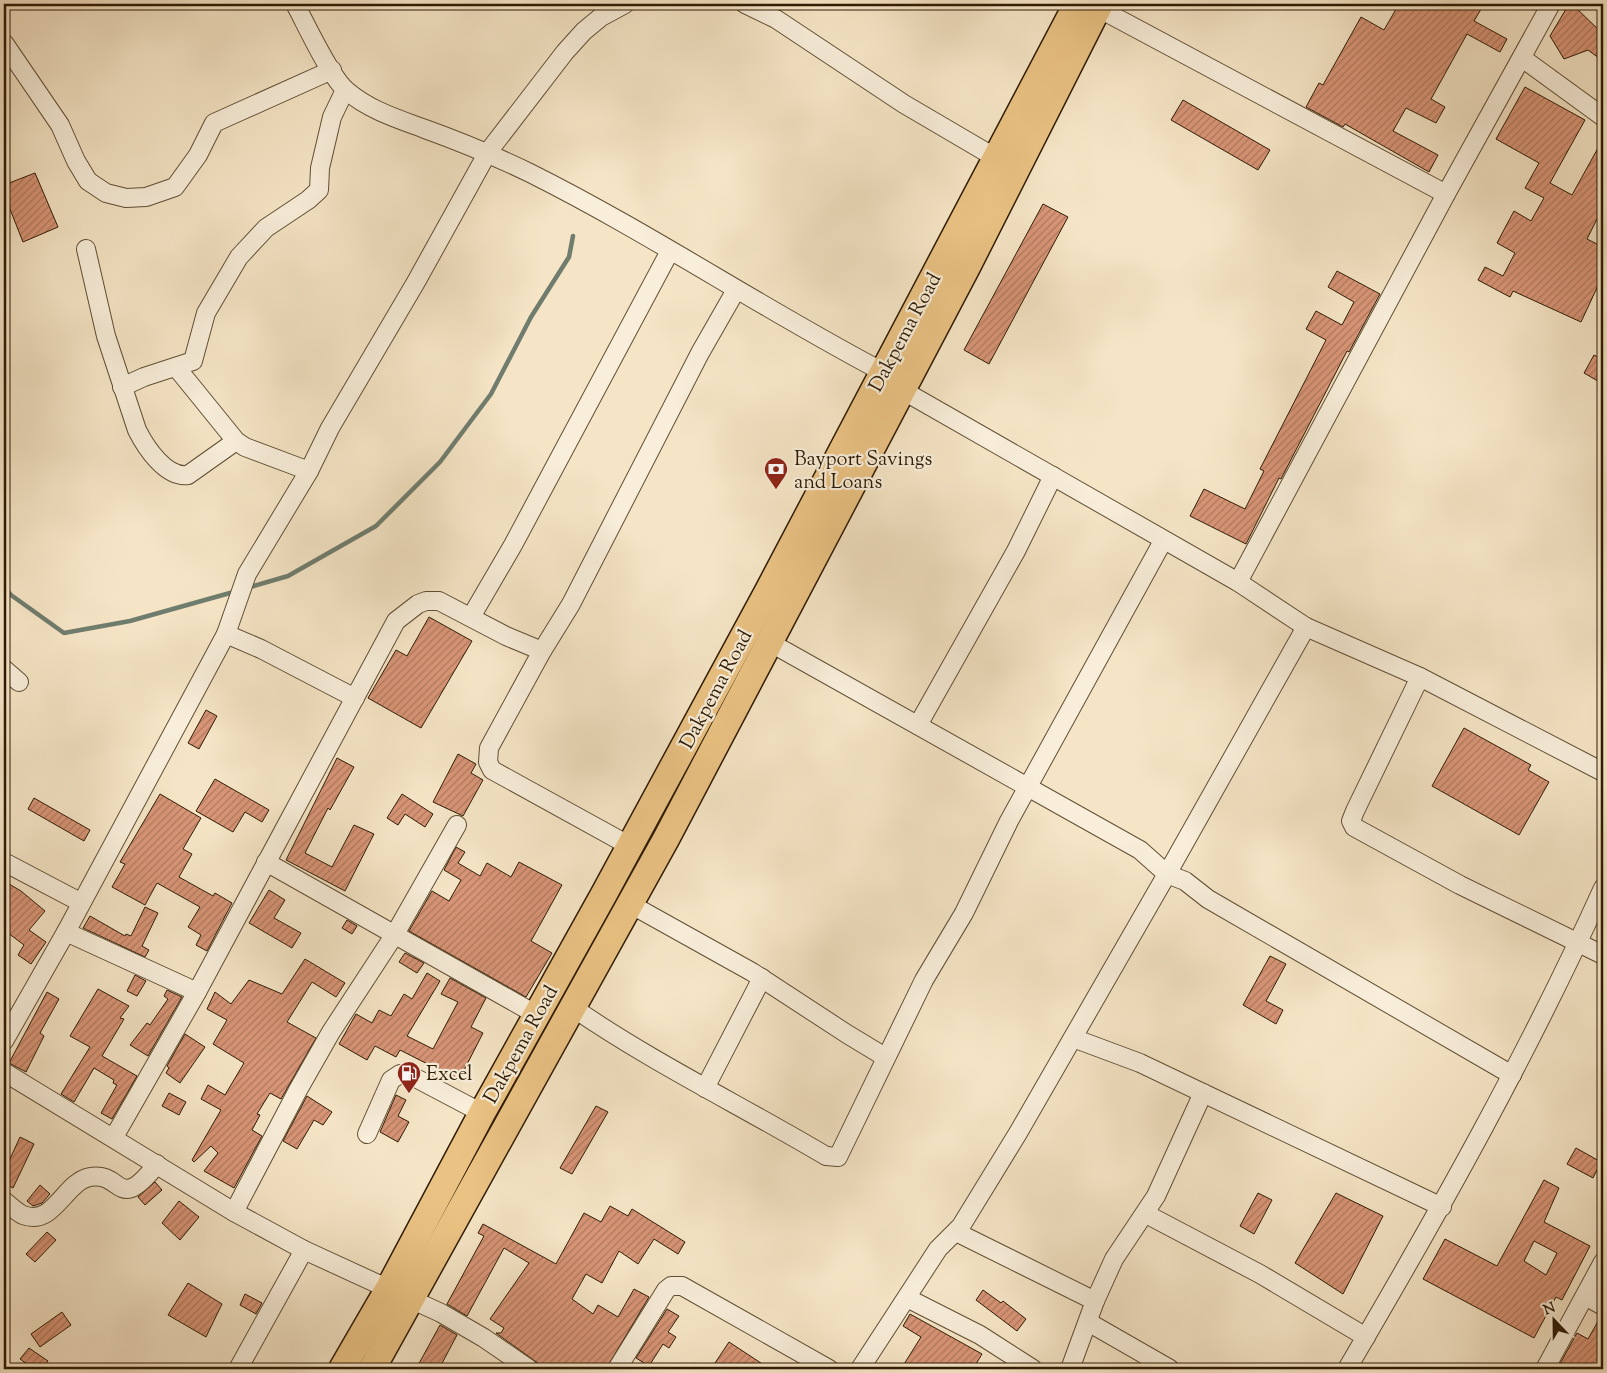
<svg xmlns="http://www.w3.org/2000/svg" width="1607" height="1373" font-family="'Sorts Mill Goudy',serif">
	<style>
		.lines { fill: none; stroke-linecap: round; stroke-linejoin: round }
		.stream { stroke: #707d6e; stroke-width: 4.5 }
		.building { fill: url(#building-hatch); stroke: #2e1b04; fill-rule: evenodd }
		.minor-casing { stroke: #604e34; stroke-width: 20 }
		.highway-casing { stroke: #2e1b04; stroke-width: 29 }
		.minor { stroke: #f8eeda; stroke-width: 18 }
		.highway { stroke: #eac283; stroke-width: 26 }
		.labels { text-anchor: middle; stroke-width: 4.5; stroke-linejoin: round; paint-order: stroke }
		.street-label { font-size: 20px; fill: #2e1b04; stroke: #f8eeda }
		.poi-label { font-size: 20px; fill: #2e1b04; stroke: #f8eeda; text-anchor: start }
	</style>
	<defs>
		<pattern id="building-hatch" width="6" height="6" patternUnits="userSpaceOnUse" patternTransform="scale(1.25)"><rect width="6" height="6" fill="#d89577"/><path d="M-1 1l2-2M0 6l6-6M5 7l2-2" fill="none" stroke="#b0795f"/></pattern>
	</defs>
	<rect width="100%" height="100%" fill="#f5e5c6"/>
	<filter id="stains"><feTurbulence type="fractalNoise" baseFrequency=".004" numOctaves="4"/><feColorMatrix values="0 0 0 0 .2 0 0 0 0 .09 0 0 0 0 .02 0 0 0 .5 -.17"/></filter>
	<radialGradient id="worn" r=".72"><stop offset=".6" stop-color="#630" stop-opacity="0"/><stop offset="1" stop-color="#630" stop-opacity=".3"/></radialGradient>
	<g class="lines">
		<g class="stream">
			<path d="M4,587L11,595L64,633L130,621L237,591"/>
			<path d="M247,588L288,576L376,526L440,462L491,394L531,317L569,257L573,236"/>
		</g>
	</g>
	<g class="building">
		<path d="M1399,4H1484L1474,21L1507,39L1500,52L1467,34L1431,99L1445,107L1436,123L1406,108L1393,131L1438,155L1429,172L1345,124L1343,127L1306,107L1319,83L1323,85L1361,17L1384,30Z"/>
		<path d="M1569,4H1572L1603,34V61L1588,50L1564,59L1550,36Z"/>
		<path d="M1525,87L1585,120L1550,183L1572,195L1603,139V207L1587,239L1603,247V275L1581,322L1513,291L1510,297L1478,280L1485,267L1503,276L1515,253L1497,243L1507,224L1514,211L1531,221L1544,198L1525,188L1539,163L1496,139Z"/>
		<path d="M1183,100L1270,150L1258,170L1171,120Z"/>
		<path d="M35,173L58,227L23,242L4,194V185Z"/>
		<path d="M1043,204L1068,217L989,364L964,350Z"/>
		<path d="M1337,271L1380,294L1349,352L1347,351L1281,479L1279,478L1246,544L1190,516L1204,489L1245,509L1264,471L1260,469L1326,340L1306,329L1316,311L1342,325L1354,302L1328,287Z"/>
		<path d="M1594,355L1603,360V384L1584,373Z"/>
		<path d="M429,617L472,641L421,728L368,698L396,650L407,656Z"/>
		<path d="M206,710L217,716L199,749L188,743Z"/>
		<path d="M1464,728L1531,765L1528,770L1549,782L1519,835L1432,786Z"/>
		<path d="M458,754L476,764L471,773L483,780L463,816L433,802Z"/>
		<path d="M337,758L354,767L330,810L328,808L305,853L332,867L354,825L374,834L345,891L286,860Z"/>
		<path d="M215,779L269,810L262,822L245,812L233,832L196,811Z"/>
		<path d="M160,794L201,818L183,849L192,854L179,877L213,896L215,893L232,903L207,951L196,945L201,935L188,927L200,907L157,883L145,905L112,887L125,864L120,862Z"/>
		<path d="M402,794L433,814L425,827L405,814L398,825L387,818Z"/>
		<path d="M34,798L90,830L84,841L28,809Z"/>
		<path d="M456,847L465,852L458,863L480,876L487,863L511,877L519,862L562,885L531,941L552,953L526,997L409,931L432,891L449,901L461,880L444,870Z"/>
		<path d="M4,881L21,891L45,911L29,930L46,942L31,964L18,955L24,945L4,930Z"/>
		<path d="M269,890L285,900L274,918L301,933L292,948L249,923Z"/>
		<path d="M145,907L158,913L142,946L149,950L145,957L83,928L90,916L125,936L126,934L131,936Z"/>
		<path d="M347,920L357,926L352,934L342,928Z"/>
		<path d="M405,953L424,963L417,973L399,962Z"/>
		<path d="M1270,956L1286,964L1266,1001L1283,1010L1276,1024L1243,1005Z"/>
		<path d="M305,959L345,983L336,997L312,982L287,1022L316,1038L281,1099L270,1093L257,1114L260,1115L252,1130L262,1136L234,1188L204,1171L218,1153L211,1146L194,1162L192,1160L221,1110L201,1099L208,1085L225,1095L244,1063L213,1044L227,1020L207,1009L215,992L231,1004L249,980L282,994Z"/>
		<path d="M427,973L440,981L407,1036L433,1049L458,1002L441,994L450,978L486,998L471,1027L483,1033L459,1080L400,1050L396,1057L375,1046L367,1060L339,1044L356,1014L372,1023L379,1010L391,1016L404,994L412,999Z"/>
		<path d="M135,975L146,981L137,996L127,991Z"/>
		<path d="M98,989L129,1006L120,1018L124,1019L102,1056L137,1076L112,1119L101,1113L117,1085L113,1083L114,1080L94,1068L74,1102L61,1094L90,1047L70,1036Z"/>
		<path d="M167,990L182,997L148,1056L130,1045L147,1023L150,1025L168,999L164,996Z"/>
		<path d="M47,992L59,999L40,1033L44,1036L26,1072L9,1063Z"/>
		<path d="M185,1034L205,1047L180,1083L166,1073L169,1068L167,1066Z"/>
		<path d="M169,1093L186,1102L179,1115L162,1106Z"/>
		<path d="M396,1095L406,1100L398,1116L409,1122L398,1142L380,1132Z"/>
		<path d="M307,1096L332,1112L323,1125L314,1120L297,1149L283,1141Z"/>
		<path d="M596,1106L608,1112L572,1174L560,1168Z"/>
		<path d="M20,1137L34,1144L13,1188L4,1183V1172Z"/>
		<path d="M1576,1148L1601,1162L1593,1178L1567,1164Z"/>
		<path d="M1544,1180L1559,1188L1544,1222L1590,1246L1562,1300L1556,1297L1534,1338L1423,1279L1445,1239L1497,1266ZM1534,1241L1557,1253L1546,1275L1524,1261Z"/>
		<path d="M155,1182L162,1190L145,1205L138,1197Z"/>
		<path d="M40,1185L50,1194L42,1203L33,1206L27,1201Z"/>
		<path d="M1258,1193L1272,1200L1254,1234L1240,1226Z"/>
		<path d="M1336,1193L1383,1216L1343,1294L1295,1263Z"/>
		<path d="M179,1201L199,1217L180,1240L162,1223Z"/>
		<path d="M610,1206L628,1216L632,1209L685,1242L678,1254L654,1239L638,1264L619,1251L602,1283L586,1274L572,1299L593,1314L598,1305L618,1317L634,1289L649,1297L606,1369H546L496,1333H501L504,1328L490,1319L529,1263L504,1248L467,1316L447,1304L484,1236L478,1233L483,1224L556,1264L584,1213L601,1222Z"/>
		<path d="M47,1232L56,1240L35,1262L26,1254Z"/>
		<path d="M188,1283L222,1304L206,1337L168,1315Z"/>
		<path d="M983,1290L1001,1303L1003,1301L1026,1319L1017,1331L976,1300Z"/>
		<path d="M245,1294L262,1303L256,1314L240,1305Z"/>
		<path d="M667,1309L679,1316L668,1332L676,1337L669,1348L663,1344L649,1366L636,1358Z"/>
		<path d="M62,1312L71,1325L40,1347L31,1334Z"/>
		<path d="M910,1314L982,1354L973,1369H901L921,1337L903,1326Z"/>
		<path d="M1601,1316L1603,1317V1369H1557L1577,1333L1588,1339Z"/>
		<path d="M440,1325L457,1335L439,1369H416Z"/>
		<path d="M729,1342L770,1369H711Z"/>
		<path d="M29,1348L48,1361L42,1369H34L20,1359Z"/>
	</g>
	<g class="lines">
		<g class="minor-casing">
			<g id="minor">
				<path d="M295,4C306,24 331,79 347,91C369,110 398,119 425,129C461,142 495,156 530,173C650,233 763,309 883,372"/>
				<path d="M745,4L776,19L904,104L996,158"/>
				<path d="M1098,8L1446,194"/>
				<path d="M4,43L60,125L76,161L88,181L106,193L126,198L146,197L175,187L198,155L214,123L332,70"/>
				<path d="M1522,58L1603,117"/>
				<path d="M86,249L106,336L137,430C146,448 166,478 188,475L236,441"/>
				<path d="M176,367L236,441L245,447L309,471"/>
				<path d="M122,387L144,377L193,361L206,313L239,257L266,228L308,200L319,190L320,168L332,117L345,90"/>
				<path d="M902,390L1238,582L1306,627L1420,677L1603,772"/>
				<path d="M1238,582L1446,194L1551,4"/>
				<path d="M471,617L513,545L670,251"/>
				<path d="M226,634L247,574L309,471L330,428L416,282L488,152L565,52L584,31L601,17L625,4"/>
				<path d="M769,642L1140,850L1167,874L1185,881L1208,899L1512,1075"/>
				<path d="M4,669L19,682"/>
				<path d="M1420,677L1355,811L1351,821L1354,827L1460,885L1603,955"/>
				<path d="M918,725L1016,551L1053,476"/>
				<path d="M630,846L492,770L488,762L489,748L542,651L571,604L700,353L736,290"/>
				<path d="M4,862L80,902"/>
				<path d="M266,862L537,1015"/>
				<path d="M630,904L752,972L847,1034L885,1057"/>
				<path d="M66,932L197,992"/>
				<path d="M572,1007C653,1063 742,1106 826,1156L838,1157L924,980L964,913L1009,821L1163,541"/>
				<path d="M1073,1038L1140,1063L1442,1207"/>
				<path d="M4,1041L66,932L226,634L261,649L355,698"/>
				<path d="M4,1072L234,1212L304,1250L441,1313L484,1338L529,1369"/>
				<path d="M705,1088L762,978"/>
				<path d="M367,1134L391,1080L400,1074L410,1075L482,1113"/>
				<path d="M114,1137L197,992L396,621L418,604L426,601H439L506,636L542,651"/>
				<path d="M4,1201C10,1205 16,1212 23,1215C54,1227 64,1182 90,1177C123,1171 117,1215 157,1164"/>
				<path d="M234,1212L298,1090L331,1032L395,934L457,825"/>
				<path d="M1146,1214L1260,1274L1366,1337"/>
				<path d="M956,1232L1095,1301"/>
				<path d="M1585,1296L1603,1306"/>
				<path d="M907,1298L980,1335L1033,1369"/>
				<path d="M1088,1322L1170,1369"/>
				<path d="M238,1369L304,1250"/>
				<path d="M617,1369L666,1290L671,1286H682L829,1369"/>
				<path d="M860,1369L938,1249L961,1226L1018,1133L1167,874L1306,627"/>
				<path d="M1070,1369L1095,1301L1114,1259L1156,1196L1203,1093"/>
				<path d="M1347,1369C1439,1212 1528,1054 1603,888"/>
				<path d="M1545,1369L1603,1262"/>
			</g>
		</g>
		<g class="highway-casing">
			<g id="highway">
				<path d="M342,1369L389,1288L482,1113L604,894L767,593L1077,4"/>
				<path d="M372,1369L666,839L967,267L1100,4"/>
			</g>
		</g>
		<use href="#minor" class="minor"/>
		<use href="#highway" class="highway"/>
	</g>
	<defs>
		<g id="bank-pin" transform="scale(1.25)"><path d="M0 17L-7.5 6A9.5 9.5 0 1 1 7.5 6Z" fill="#8f2418" stroke="#f8eeda"/><path d="M-6-4H6V4H-6ZM0-2.3a2.3 2.3 0 1 0 0 4.6a2.3 2.3 0 1 0 0-4.6Z" fill="#fff"/></g>
		<g id="fuel-pin" transform="scale(1.25)"><path d="M0 17L-7.5 6A9.5 9.5 0 1 1 7.5 6Z" fill="#8f2418" stroke="#f8eeda"/><path d="M-5.5-6h7V0h2V4h1.3V-2.5L3-4.5l.8-.8L6-3V5H2.5V1h-1V6h-7ZM-4.2-4.7v3.2H.2V-4.7Z" fill="#fff"/></g>
	</defs>
	<g fill-rule="evenodd">
		<use href="#bank-pin" x="776" y="469"/>
		<use href="#fuel-pin" x="409" y="1073"/>
	</g>
	<g class="labels">
		<g class="street-label">
			<text transform="translate(904 332) rotate(-62)" y="7">Dakpema Road</text>
			<text transform="translate(715 689) rotate(-62)" y="7">Dakpema Road</text>
			<text transform="translate(520 1044) rotate(-61)" y="7">Dakpema Road</text>
		</g>
		<g class="poi-label">
			<text x="794" y="465">Bayport Savings<tspan x="794" dy="23">and Loans</tspan></text>
			<text x="426" y="1080">Excel</text>
		</g>
	</g>
	<rect width="1607" height="1373" fill="none" stroke="#f5e5c6" stroke-width="20"/>
	<rect x="5" y="5" width="1597" height="1363" fill="none" stroke="#2e1b04" stroke-width="2.5"/>
	<rect x="10" y="10" width="1587" height="1353" fill="none" stroke="#2e1b04"/>
	<g transform="translate(1554 1320) rotate(338)" stroke="#f8eeda" stroke-width="4" paint-order="stroke">
	<path d="M0-4L9 19L0 12L-9 19Z" fill="#2e1b04"/>
	<text y="-8" font-size="14" font-weight="bold" text-anchor="middle" fill="#2e1b04">N</text>
	</g>
	<rect width="100%" height="100%" filter="url(#stains)"/>
	<rect width="100%" height="100%" fill="url(#worn)"/>
</svg>
